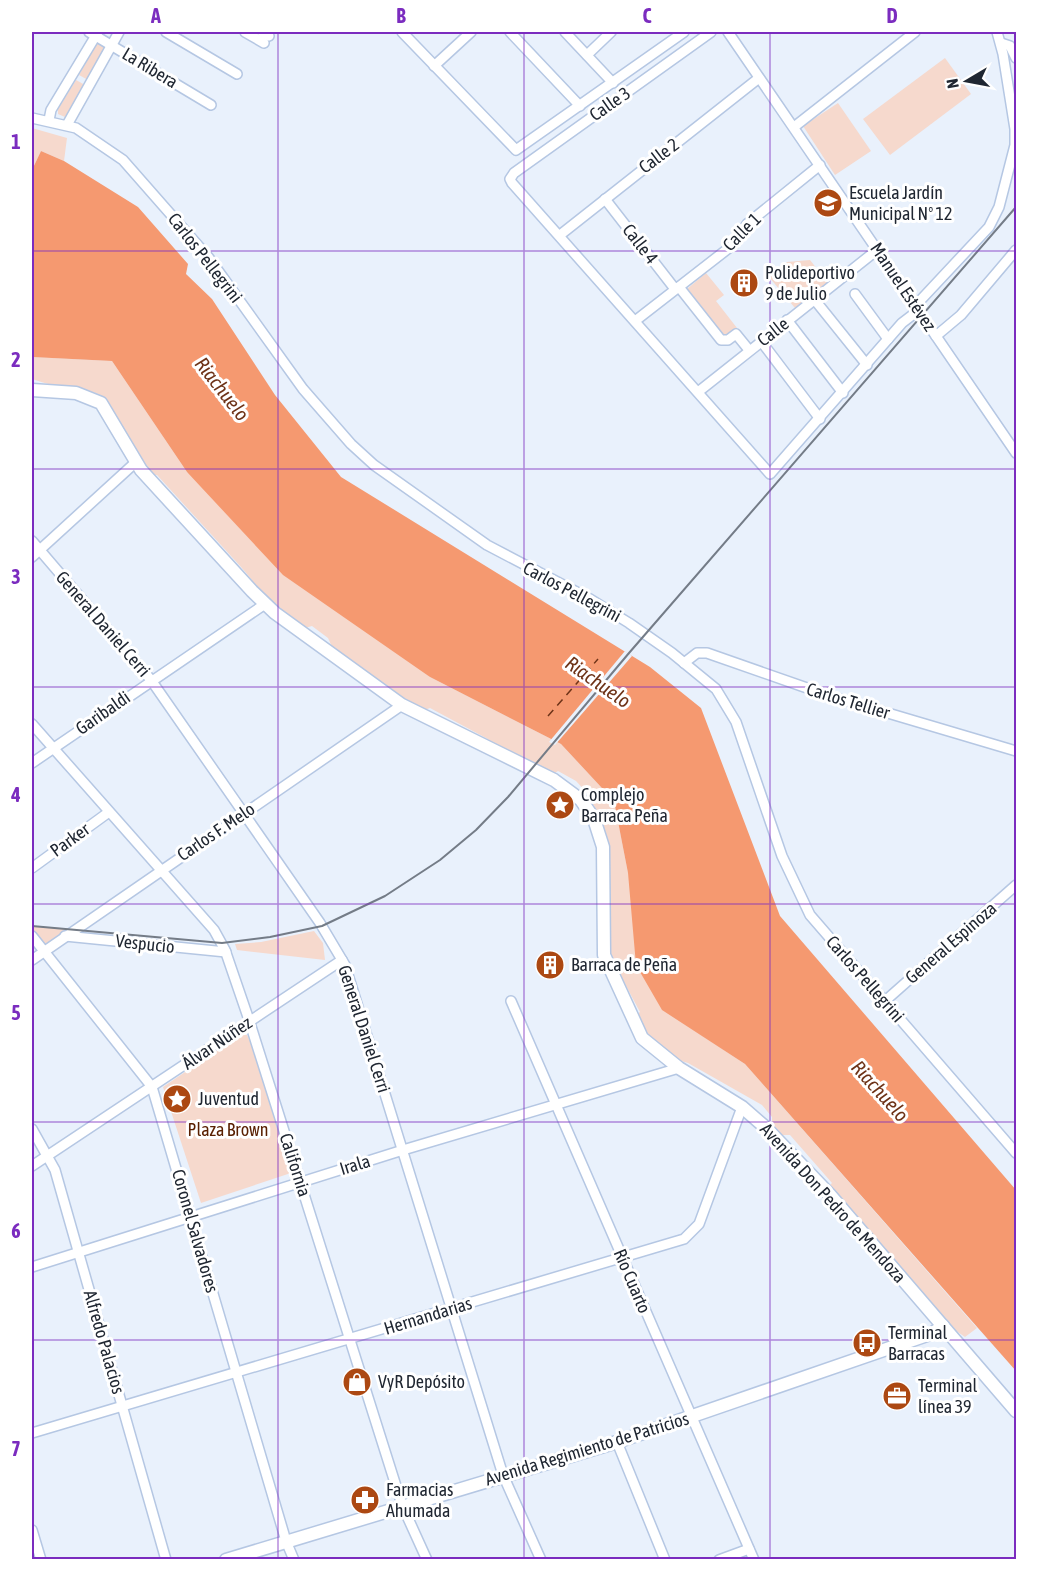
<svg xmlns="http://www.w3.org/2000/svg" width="1048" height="1591" font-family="'Asap Condensed',sans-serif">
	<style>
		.green { fill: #f6d9cd }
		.water { fill: #f59970 }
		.pier { fill: #e9f1fc }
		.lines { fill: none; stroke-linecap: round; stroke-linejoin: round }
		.ferry { stroke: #6e3318; stroke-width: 1.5; stroke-dasharray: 8 6; stroke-linecap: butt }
		.minor-casing { stroke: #b5c7e3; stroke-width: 12 }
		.major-casing { stroke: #b5c7e3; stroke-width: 15 }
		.minor { stroke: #fff; stroke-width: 9 }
		.major { stroke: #fff; stroke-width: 12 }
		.rail { stroke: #747c87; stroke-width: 2 }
		.grid { fill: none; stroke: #7b2cbf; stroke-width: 1.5; stroke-opacity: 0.55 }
		.labels { text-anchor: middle; stroke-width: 6; stroke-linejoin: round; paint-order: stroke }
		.street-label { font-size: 18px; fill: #202732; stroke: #fff }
		.poi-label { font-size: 18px; fill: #202732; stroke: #fff; text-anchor: start }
		.park-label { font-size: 18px; fill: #592002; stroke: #fff }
		.water-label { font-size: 20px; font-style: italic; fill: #6e3318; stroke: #fff }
		.neatline { fill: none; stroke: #7b2cbf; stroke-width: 2 }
		.grid-label { font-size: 20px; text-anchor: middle; font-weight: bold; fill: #7b2cbf }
	</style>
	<rect width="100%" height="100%" fill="#e9f1fc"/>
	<g class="green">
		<path d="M98,40L107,45L88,80L79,75Z"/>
		<path d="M945,58L971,94L890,155L863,119Z"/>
		<path d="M76,80L85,85L65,117L58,114V109Z"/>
		<path d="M838,103L871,151L835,175L803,126Z"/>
		<path d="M32,128L67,138L64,161L41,151L32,170Z"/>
		<path d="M810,260L828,283L795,308L769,277L787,262Z"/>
		<path d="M706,273L724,295L716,301L737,328L725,338L687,289Z"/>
		<path d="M32,357L112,361L187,472L430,677L561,744L614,801L628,873L662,1009L745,1064L977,1328L965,1337L952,1328L829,1186L832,1183L790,1135H781L772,1127V1117L762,1105L688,1063L668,1057L641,1029L637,1014L640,1012L610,956V869L606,846L585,798L589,795L576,781L558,771L555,773L514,757L486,738L430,708L422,711L400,698L333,649L328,638L312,626L305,628L253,588L252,580L241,567L157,475H150L107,400C95,390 86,390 70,389C58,387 44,383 32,379Z"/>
		<path d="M32,926L76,929L44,951L32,936Z"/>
		<path d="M314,931L323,943L325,960L237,950L235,944L261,942Z"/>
		<path d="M241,1034L247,1035L253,1047L294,1172L201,1203L163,1087Z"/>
	</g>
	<path class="water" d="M41,151L64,161L138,207L188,264L186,274L212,299L275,395L341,477L650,667L701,708L780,916L1016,1190V1371L745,1064L662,1010L636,965L628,873L614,801L561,744L430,677L283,575L187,472L112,361L32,357V170Z"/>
	<path class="pier" d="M625,651L632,656L555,745L549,742Z"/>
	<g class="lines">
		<path class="ferry" d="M548,716L598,659"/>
		<g class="minor-casing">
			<g id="minor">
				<path d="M89,32L211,105"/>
				<path d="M166,32L237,74"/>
				<path d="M245,32L264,43"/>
				<path d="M262,32L269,36"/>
				<path d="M402,32L516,150L684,32"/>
				<path d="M510,32L580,106"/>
				<path d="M565,32L613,83"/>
				<path d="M711,32L514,173L510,179L512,183L770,474L902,323L919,310"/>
				<path d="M728,32L1016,453"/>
				<path d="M1001,43L1010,46L1016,58"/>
				<path d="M587,55L611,32"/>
				<path d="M434,66L471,32"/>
				<path d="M32,118L76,128L123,160L209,258L303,389L351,444L374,465L487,545L590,599L629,623L672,653L716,689L736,722L782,856L810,915L1016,1153"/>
				<path d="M49,120L51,110L98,32"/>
				<path d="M67,125L119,32"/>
				<path d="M794,127L915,32"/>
				<path d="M605,199L675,289"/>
				<path d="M560,235L759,78"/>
				<path d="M679,287L721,340H728L736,334L749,350"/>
				<path d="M855,294L888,339"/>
				<path d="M814,299L867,365"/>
				<path d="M916,305L989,227L999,207L1015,145V129L1003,54L997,32"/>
				<path d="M787,320L843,393"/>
				<path d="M635,321L734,244L747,224L820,165"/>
				<path d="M936,336L961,315L1016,250"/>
				<path d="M761,341L820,419"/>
				<path d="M698,392L877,250"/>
				<path d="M32,541L151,680L320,923L345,965L503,1475L541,1560"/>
				<path d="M32,557L136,462"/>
				<path d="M684,663L697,653H707L827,695L1016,751"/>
				<path d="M32,724L214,930L225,950L249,1020L402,1505L427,1560"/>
				<path d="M32,763L265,604"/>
				<path d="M32,868L109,812"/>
				<path d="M32,936L152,1087L286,1541L294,1560"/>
				<path d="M65,936L226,952"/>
				<path d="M32,960L402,705"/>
				<path d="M511,1001L754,1560"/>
				<path d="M885,1001L1016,885"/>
				<path d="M32,1129L55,1170L166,1560"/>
				<path d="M32,1166L342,960"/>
				<path d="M32,1267L403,1150L679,1068"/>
				<path d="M32,1433L684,1239L699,1224L742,1107"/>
				<path d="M617,1442L665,1560"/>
				<path d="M32,1530L41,1560"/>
				<path d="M719,1560L749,1549"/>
			</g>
		</g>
		<g class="major-casing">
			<g id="major">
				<path d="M32,390L76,393L101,403L141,470L252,591L275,613L402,705L554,780L581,800L594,819L603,847L604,955L642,1038L679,1068L742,1107L765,1127L830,1195L1016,1411"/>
				<path d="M226,1560L617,1442L933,1333L943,1326"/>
			</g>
		</g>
		<use href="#minor" class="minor"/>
		<use href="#major" class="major"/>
		<path class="rail" d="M32,926L222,943L270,937L322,926L385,896L440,860L476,830L508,797L629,653L1016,207"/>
	</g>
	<path class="grid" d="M278,32V1560M524,32V1560M770,32V1560M32,251H1016M32,469H1016M32,687H1016M32,904H1016M32,1122H1016M32,1340H1016"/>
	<defs>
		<g id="school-disc" transform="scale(1.5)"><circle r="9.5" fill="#ac4812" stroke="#fff"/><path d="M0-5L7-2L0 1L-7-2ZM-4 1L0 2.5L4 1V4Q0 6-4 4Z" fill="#fff"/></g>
		<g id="building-disc" transform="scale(1.5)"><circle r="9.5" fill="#ac4812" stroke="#fff"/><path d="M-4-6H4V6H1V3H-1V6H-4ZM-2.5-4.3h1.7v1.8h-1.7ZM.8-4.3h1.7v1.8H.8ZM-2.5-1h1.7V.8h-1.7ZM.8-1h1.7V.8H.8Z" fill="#fff"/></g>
		<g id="sight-disc" transform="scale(1.5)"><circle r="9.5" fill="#ac4812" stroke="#fff"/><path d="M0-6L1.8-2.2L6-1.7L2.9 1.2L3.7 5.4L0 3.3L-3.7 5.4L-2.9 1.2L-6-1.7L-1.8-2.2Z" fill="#fff"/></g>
		<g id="bus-disc" transform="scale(1.5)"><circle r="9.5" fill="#ac4812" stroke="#fff"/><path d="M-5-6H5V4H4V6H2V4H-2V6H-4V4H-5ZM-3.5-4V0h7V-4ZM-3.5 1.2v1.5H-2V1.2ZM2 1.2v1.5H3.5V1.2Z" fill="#fff"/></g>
		<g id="shop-disc" transform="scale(1.5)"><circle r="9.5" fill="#ac4812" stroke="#fff"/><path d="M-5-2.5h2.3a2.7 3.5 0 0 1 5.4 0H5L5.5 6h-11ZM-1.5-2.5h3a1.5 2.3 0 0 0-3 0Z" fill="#fff"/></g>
		<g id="office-disc" transform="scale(1.5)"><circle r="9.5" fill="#ac4812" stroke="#fff"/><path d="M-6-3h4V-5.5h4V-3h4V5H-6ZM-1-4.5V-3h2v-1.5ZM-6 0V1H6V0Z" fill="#fff"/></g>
		<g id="pharmacy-disc" transform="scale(1.5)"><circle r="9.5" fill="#ac4812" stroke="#fff"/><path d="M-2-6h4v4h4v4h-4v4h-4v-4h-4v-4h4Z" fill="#fff"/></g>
	</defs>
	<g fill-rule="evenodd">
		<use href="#school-disc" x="828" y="203"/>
		<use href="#building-disc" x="744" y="283"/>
		<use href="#sight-disc" x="560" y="805"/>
		<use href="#building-disc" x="550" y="965"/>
		<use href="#sight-disc" x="177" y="1099"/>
		<use href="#bus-disc" x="867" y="1343"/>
		<use href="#shop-disc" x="357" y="1382"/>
		<use href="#office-disc" x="897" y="1396"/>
		<use href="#pharmacy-disc" x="365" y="1500"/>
	</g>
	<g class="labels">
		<g class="street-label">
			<text transform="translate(150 68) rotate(31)" y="6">La Ribera</text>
			<text transform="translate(610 104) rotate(-35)" y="6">Calle 3</text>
			<text transform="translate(659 156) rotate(-37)" y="6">Calle 2</text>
			<text transform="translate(742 232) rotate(-45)" y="6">Calle 1</text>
			<text transform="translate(640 244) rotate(52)" y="6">Calle 4</text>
			<text transform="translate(205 258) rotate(52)" y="6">Carlos Pellegrini</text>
			<text transform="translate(903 287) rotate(56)" y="6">Manuel Estévez</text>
			<text transform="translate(773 332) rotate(-38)" y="6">Calle</text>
			<text transform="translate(572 592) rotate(28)" y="6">Carlos Pellegrini</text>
			<text transform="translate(103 624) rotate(49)" y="6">General Daniel Cerri</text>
			<text transform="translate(848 701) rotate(17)" y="6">Carlos Tellier</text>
			<text transform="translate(103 713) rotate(-35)" y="6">Garibaldi</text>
			<text transform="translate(216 832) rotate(-34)" y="6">Carlos F. Melo</text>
			<text transform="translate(70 840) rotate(-36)" y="6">Parker</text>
			<text transform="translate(951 943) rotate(-41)" y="6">General Espinoza</text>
			<text transform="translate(145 944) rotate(6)" y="6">Vespucio</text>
			<text transform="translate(865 979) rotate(49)" y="6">Carlos Pellegrini</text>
			<text transform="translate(364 1029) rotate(72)" y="6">General Daniel Cerri</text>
			<text transform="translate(217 1043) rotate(-34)" y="6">Álvar Núñez</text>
			<text transform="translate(295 1165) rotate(72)" y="6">California</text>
			<text transform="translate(355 1165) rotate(-17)" y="6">Irala</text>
			<text transform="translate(833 1203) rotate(48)" y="6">Avenida Don Pedro de Mendoza</text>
			<text transform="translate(195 1231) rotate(74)" y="6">Coronel Salvadores</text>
			<text transform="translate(632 1281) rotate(67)" y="6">Río Cuarto</text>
			<text transform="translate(428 1316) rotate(-17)" y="6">Hernandarias</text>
			<text transform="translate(104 1342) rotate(74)" y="6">Alfredo Palacios</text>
			<text transform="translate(587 1449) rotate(-17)" y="6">Avenida Regimiento de Patricios</text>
		</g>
		<g class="poi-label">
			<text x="849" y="199">Escuela Jardín<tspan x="849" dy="21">Municipal Nº 12</tspan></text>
			<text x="765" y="279">Polideportivo<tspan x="765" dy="21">9 de Julio</tspan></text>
			<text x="581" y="801">Complejo<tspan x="581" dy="21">Barraca Peña</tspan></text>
			<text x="571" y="971">Barraca de Peña</text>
			<text x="198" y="1105">Juventud</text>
			<text x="888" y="1339">Terminal<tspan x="888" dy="21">Barracas</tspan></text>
			<text x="378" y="1388">VyR Depósito</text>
			<text x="918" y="1392">Terminal<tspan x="918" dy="21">línea 39</tspan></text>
			<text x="386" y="1496">Farmacias<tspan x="386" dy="21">Ahumada</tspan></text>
		</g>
		<g class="park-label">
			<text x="228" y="1136">Plaza Brown</text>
		</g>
		<g class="water-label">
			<text transform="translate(222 389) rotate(52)" y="7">Riachuelo</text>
			<text transform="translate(598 682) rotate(35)" y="7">Riachuelo</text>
			<text transform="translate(880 1091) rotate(48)" y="7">Riachuelo</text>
		</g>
	</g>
	<rect width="1048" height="1591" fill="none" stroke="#ffffff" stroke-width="66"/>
	<g transform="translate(967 81) rotate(260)" stroke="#ffffff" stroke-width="4.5" paint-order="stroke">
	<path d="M0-4.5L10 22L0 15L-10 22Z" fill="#202732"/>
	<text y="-9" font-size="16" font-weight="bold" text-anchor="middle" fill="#202732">N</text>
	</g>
	<rect x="33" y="33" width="982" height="1525" class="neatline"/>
	<g class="grid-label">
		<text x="156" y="23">A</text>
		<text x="401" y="23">B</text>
		<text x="647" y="23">C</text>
		<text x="892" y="23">D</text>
		<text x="16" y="149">1</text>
		<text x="16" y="367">2</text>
		<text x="16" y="584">3</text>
		<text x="16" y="802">4</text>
		<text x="16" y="1020">5</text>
		<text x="16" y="1238">6</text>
		<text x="16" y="1456">7</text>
	</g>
</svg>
